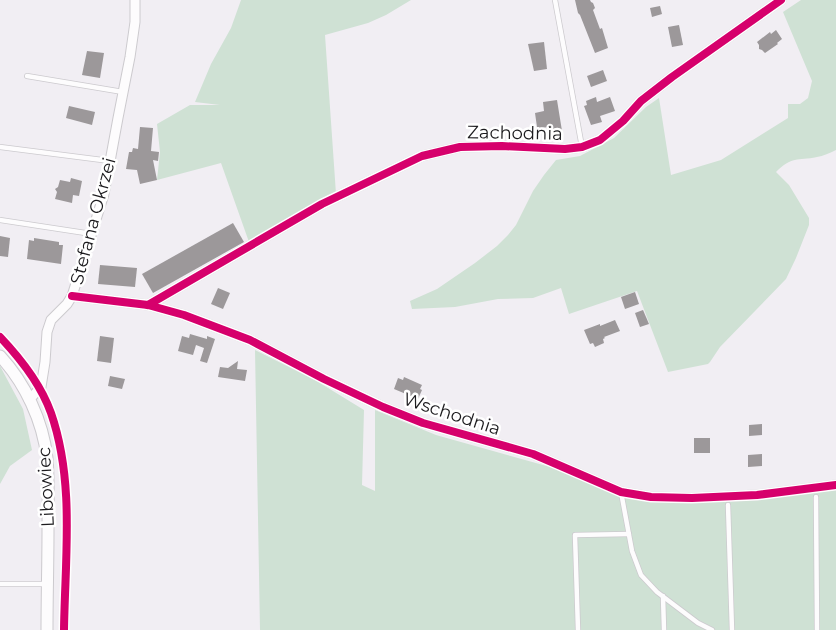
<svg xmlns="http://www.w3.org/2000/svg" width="836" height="630" font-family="Montserrat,sans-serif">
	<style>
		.green { fill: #cfe1d4 }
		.building { fill: #9c989a }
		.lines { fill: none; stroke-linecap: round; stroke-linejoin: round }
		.service-casing { stroke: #cccace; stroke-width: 6 }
		.minor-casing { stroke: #cccace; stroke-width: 11 }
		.tertiary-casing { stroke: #cccace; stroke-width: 13 }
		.service { stroke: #fdfcfd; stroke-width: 4.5 }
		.minor { stroke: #fdfcfd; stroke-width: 9 }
		.tertiary { stroke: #fdfcfd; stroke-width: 11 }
		.cycleway-casing { stroke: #fff; stroke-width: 11 }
		.cycleway { stroke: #d6006c; stroke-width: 8 }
		.labels { text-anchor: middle; stroke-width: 5; stroke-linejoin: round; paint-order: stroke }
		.street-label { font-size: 18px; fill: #1c1b1e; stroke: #fff }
	</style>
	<rect width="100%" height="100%" fill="#f1eef3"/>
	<g class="green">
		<path d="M241,0H411L386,15L368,23L325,35L336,194L249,242L221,163L157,180L160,152L157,124L190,105H220L195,102L211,64L231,28Z"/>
		<path d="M801,0H836V150C830,153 823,156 817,157C797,161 792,156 776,172L789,185L809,218V225L796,258L786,279L720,347L710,362L708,364L668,372L637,291L569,314L561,288L533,298L498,299L455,307L412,309L410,301L437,289L475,263L497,246L508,235L516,225L533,191L544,175L556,160L580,156L614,138L646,107L659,98L671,175L721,160L788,118V104H800L808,98L812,81L783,12Z"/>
		<path d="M255,350L315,380L364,410L362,485L375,491V410L436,435L561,470L632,497L748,500L836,490V630H260Z"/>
		<path d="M0,366L23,409L32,450L10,466L0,484Z"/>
	</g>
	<g class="building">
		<path d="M575,0H590L591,2L593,3L595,8L593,10L600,29L602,28L608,48L595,53L580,15L578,13Z"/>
		<path d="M660,6L662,14L652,17L650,8Z"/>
		<path d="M679,25L683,45L672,47L668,27Z"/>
		<path d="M776,30L782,39L777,43L778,44L765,53L762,50L759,49V45L757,42L770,32L771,34Z"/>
		<path d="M544,42L547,69L534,71L528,44Z"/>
		<path d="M87,51L104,53L100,78L82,75Z"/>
		<path d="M603,70L607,81L591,87L587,76Z"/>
		<path d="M596,97L597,102L610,97L615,111L600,116L602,122L591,125L584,106L587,105L586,101Z"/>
		<path d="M557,100L562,131L551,133L550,127L539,128V127H537L535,113L544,111L543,102Z"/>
		<path d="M69,106L95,112L92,125L66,118Z"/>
		<path d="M140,127L153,128L151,151L159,152L158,161L153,160L157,180L140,184L137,170L126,169L129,152H132L133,148L138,149Z"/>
		<path d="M71,178L82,181L79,196L73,195L72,203L55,199L57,192L55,189L58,187L60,180L70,182Z"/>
		<path d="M233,223L244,242L153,293L142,274Z"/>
		<path d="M0,236L10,238L8,257L0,256Z"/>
		<path d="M34,238L59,242V245H63L61,264L27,259L29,240L34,241Z"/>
		<path d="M100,265L137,268L135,287L98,284Z"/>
		<path d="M218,288L230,293L223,309L211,304Z"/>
		<path d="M635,292L639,304L625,309L621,297Z"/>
		<path d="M643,310L649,324L640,327L635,313Z"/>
		<path d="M615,320L620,331L604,337L605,338L603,339L604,343L595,347L593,343L590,344L584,330L600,324V326Z"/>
		<path d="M190,334L207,339V336L215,339L207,363L200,361L204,348L196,345L193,355L178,351L182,336L189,338Z"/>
		<path d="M100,336L114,338L111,363L97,361Z"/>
		<path d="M238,361L237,369L247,370L245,381L218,377L220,367L228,368Z"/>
		<path d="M110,376L125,379L122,389L108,386Z"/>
		<path d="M404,377L422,385L420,389L422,390L418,399L394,389L398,378L403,380Z"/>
		<path d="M762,424V435L749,436V425Z"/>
		<rect x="694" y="438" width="16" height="15"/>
		<path d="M762,454V466L748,467V455Z"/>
	</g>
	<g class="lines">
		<g class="service-casing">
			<g id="service">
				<path d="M555,0L582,147"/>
				<path d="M27,76L123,92"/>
				<path d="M0,147L110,161"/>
				<path d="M0,220L92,234"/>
				<path d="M621,492L632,551L641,575L657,592L698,623L712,630"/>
				<path d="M816,497L817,630"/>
				<path d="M728,505L732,630"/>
				<path d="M0,584H46"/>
				<path d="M663,596L664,630"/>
				<path d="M578,630L575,535L629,534"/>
			</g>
		</g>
		<g class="minor-casing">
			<g id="minor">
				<path d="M72,296L148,305L184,315L250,340L324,379L383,407L423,423L533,454L621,492L651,497L692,498L757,495L836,485"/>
				<path d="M148,305L322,204L422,156L460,147L502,146L565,149L582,147L600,140L623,121L641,101L672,77L781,0"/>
				<path d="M29,400L41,387L45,362L47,332L51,320L67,304L72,296L104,194L118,118L130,57L135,22V0"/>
			</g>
		</g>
		<g class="tertiary-casing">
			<path id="tertiary" d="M0,356C25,383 43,421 47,458C49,482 48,507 48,531C48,564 47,597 47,630"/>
		</g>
		<use href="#service" class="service"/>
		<use href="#minor" class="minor"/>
		<use href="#tertiary" class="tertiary"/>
		<g class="cycleway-casing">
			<g id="cycleway">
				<path d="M72,296L148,305L184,315L250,340L324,379L383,407L423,423L533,454L621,492L651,497L692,498L757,495L836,485"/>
				<path d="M148,305L322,204L422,156L460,147L502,146L565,149L582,147L600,140L623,121L641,101L672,77L781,0"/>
				<path d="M0,337C20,358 41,385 51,413C75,482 65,558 64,630"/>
			</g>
		</g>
		<use href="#cycleway" class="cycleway"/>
	</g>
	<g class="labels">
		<g class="street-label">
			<text transform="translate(515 133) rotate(1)" y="6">Zachodnia</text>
			<text transform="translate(93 221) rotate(-75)" y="6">Stefana Okrzei</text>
			<text transform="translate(452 414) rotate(18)" y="6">Wschodnia</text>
			<text transform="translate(46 487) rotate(-93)" y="6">Libowiec</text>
		</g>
	</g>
</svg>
